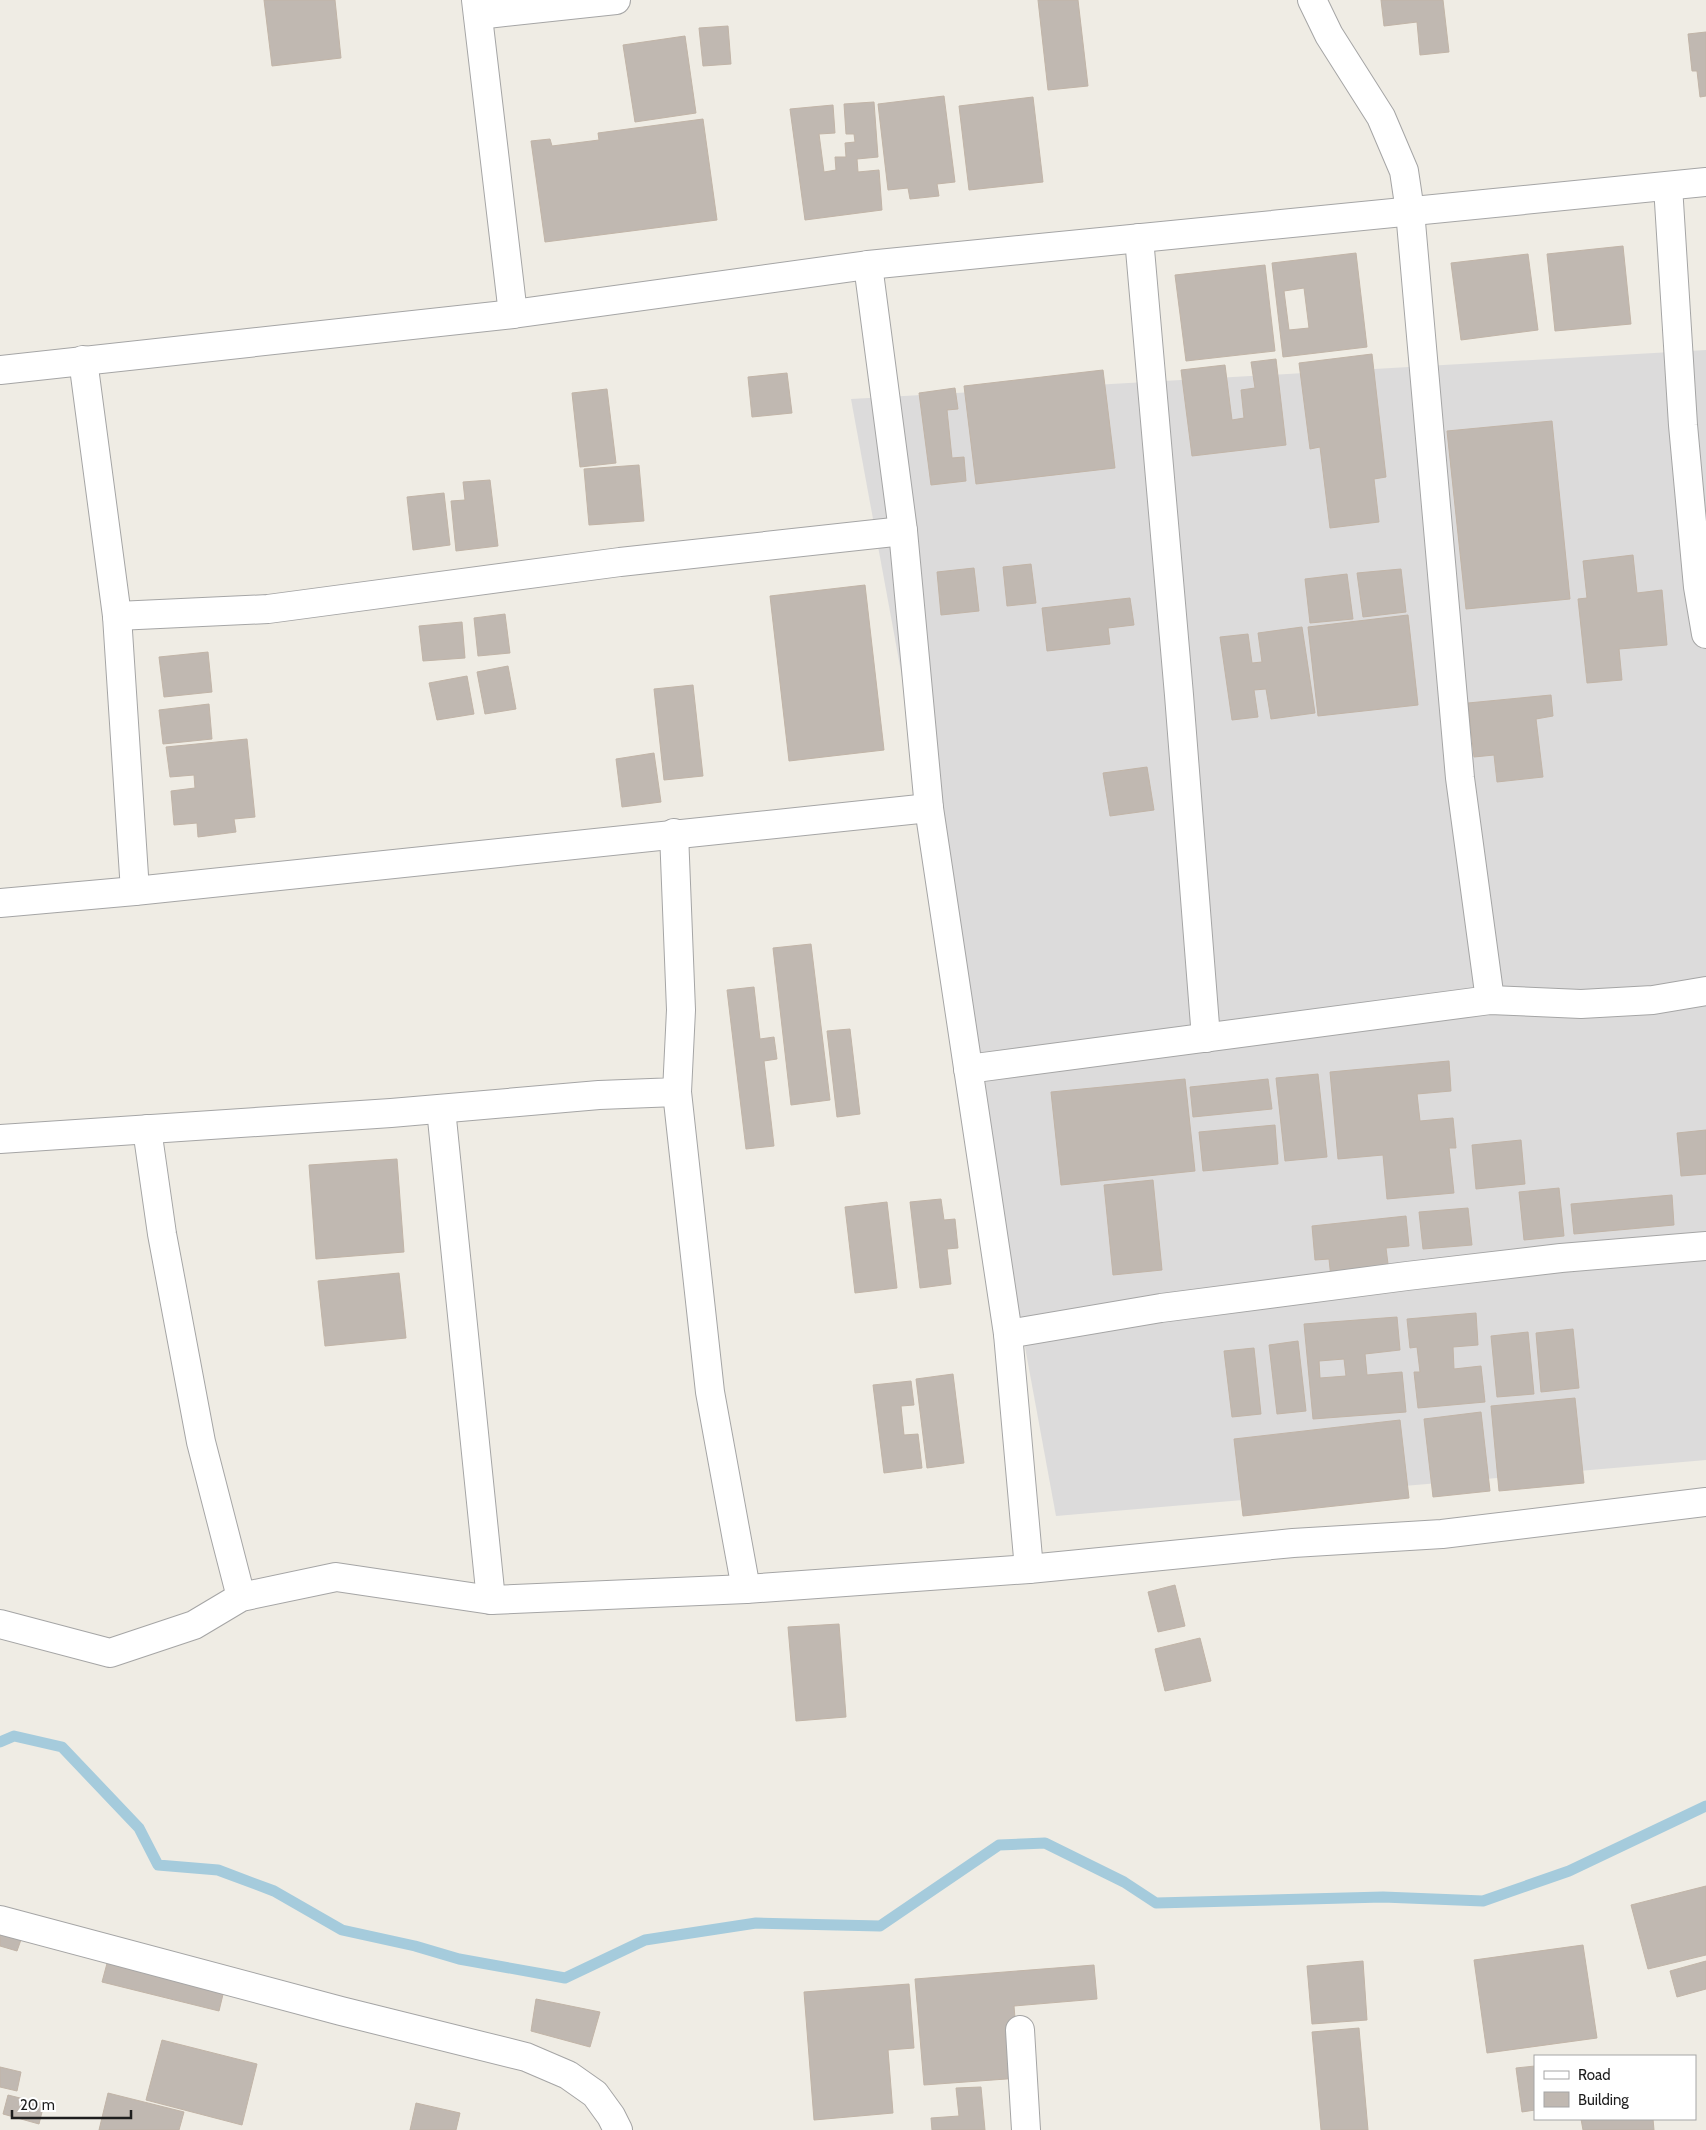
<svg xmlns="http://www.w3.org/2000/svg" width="1706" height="2130" font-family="Cabin,sans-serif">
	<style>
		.residential { fill: #dcdbdb }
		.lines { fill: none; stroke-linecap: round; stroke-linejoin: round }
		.stream { stroke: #a5cbdc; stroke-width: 11 }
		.building { fill: #c0b8b1; stroke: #c1b4a7; fill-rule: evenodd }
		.street-casing { stroke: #a5a5a5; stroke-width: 30 }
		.street { stroke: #fff; stroke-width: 28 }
	</style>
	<rect width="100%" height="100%" fill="#efece4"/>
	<path class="residential" d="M1706,350V1460L1056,1516L851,399Z"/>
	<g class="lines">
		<path class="stream" d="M0,1742L14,1736L62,1747L139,1828L158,1865L218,1870L274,1891L342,1930L415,1946L459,1959L565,1978L645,1940L756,1923L880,1926L999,1845L1045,1843L1124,1882L1156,1903L1383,1897L1483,1901L1569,1871L1706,1806"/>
	</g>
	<g class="building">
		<path d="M264,0H335L341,58L272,66Z"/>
		<path d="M1038,0H1078L1088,86L1048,90Z"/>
		<path d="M1381,0H1443L1449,52L1420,55L1417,22L1384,26Z"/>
		<path d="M728,26L731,64L703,66L699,28Z"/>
		<path d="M1706,32V96L1700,97L1697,71H1692L1688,34Z"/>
		<path d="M685,36L696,113L635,122L623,45Z"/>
		<path d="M944,96L955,182L937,184L939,196L910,199L908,188L888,190L878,104Z"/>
		<path d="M1033,97L1043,182L969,190L959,106Z"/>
		<path d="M874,102L878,157L857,159L858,172L879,170L882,210L805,220L790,109L833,105L835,133L819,134L824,172L836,170L835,157H846L845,143L855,142L854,134H846L844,104Z"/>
		<path d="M703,119L717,220L545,242L531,141L550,139L552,146L599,140L598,133Z"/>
		<path d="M1623,246L1631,324L1555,331L1547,254Z"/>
		<path d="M1356,253L1367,347L1283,357L1272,263ZM1304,288L1309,328L1289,330L1284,291Z"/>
		<path d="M1528,254L1538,330L1461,340L1451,263Z"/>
		<path d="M1265,265L1275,351L1186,361L1175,275Z"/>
		<path d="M1372,354L1386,477L1374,479L1379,522L1330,528L1320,447L1310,449L1299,363Z"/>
		<path d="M1276,359L1286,445L1192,456L1181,370L1225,365L1232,420L1244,418L1241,390L1255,388L1251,362Z"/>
		<path d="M1103,370L1115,468L976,484L964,386Z"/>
		<path d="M787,373L792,413L752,417L748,377Z"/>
		<path d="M955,388L958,409L947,410L952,458L964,457L966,481L931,485L919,393Z"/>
		<path d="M607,389L616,463L580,467L572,393Z"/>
		<path d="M1552,421L1570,599L1466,609L1447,431Z"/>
		<path d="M639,465L644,521L589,525L584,469Z"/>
		<path d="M490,480L498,546L456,551L451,501L465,500L463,482Z"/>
		<path d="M444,493L450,545L413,550L407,497Z"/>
		<path d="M1633,555L1637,593L1662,590L1667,645L1619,649L1622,680L1587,683L1578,599L1587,598L1583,561Z"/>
		<path d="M1031,564L1036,603L1007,606L1003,567Z"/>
		<path d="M974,568L979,611L941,615L937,572Z"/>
		<path d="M1401,569L1406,612L1363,617L1357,573Z"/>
		<path d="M1347,574L1353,619L1310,623L1305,579Z"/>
		<path d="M865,585L884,750L789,761L770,596Z"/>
		<path d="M1130,598L1134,625L1108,628L1110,644L1047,651L1042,608Z"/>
		<path d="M505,614L510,653L478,656L474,618Z"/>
		<path d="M1408,615L1418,705L1318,716L1308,627Z"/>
		<path d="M462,622L465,658L423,661L419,626Z"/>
		<path d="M1302,627L1315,713L1271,719L1266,689L1254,690L1258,717L1232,720L1220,637L1248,634L1252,663L1262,662L1258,633Z"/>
		<path d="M208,652L212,692L164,697L159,657Z"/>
		<path d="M508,666L516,709L485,714L477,672Z"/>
		<path d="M467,676L474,714L437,720L429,683Z"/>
		<path d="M693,685L703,776L664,780L654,689Z"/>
		<path d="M1551,695L1553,716L1536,719L1543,777L1497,782L1494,755L1474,757L1468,703Z"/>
		<path d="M209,704L212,739L163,744L159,710Z"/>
		<path d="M247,739L255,817L234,819L236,832L198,837L197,823L174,825L171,791L195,788L194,775L170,777L166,747Z"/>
		<path d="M654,753L661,802L622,807L616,759Z"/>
		<path d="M1147,767L1154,810L1110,816L1103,773Z"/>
		<path d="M811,944L830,1100L791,1105L773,948Z"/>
		<path d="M754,987L760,1039L774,1037L777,1059L764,1061L774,1146L746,1149L727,990Z"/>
		<path d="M850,1029L860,1114L837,1117L827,1031Z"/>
		<path d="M1449,1061L1451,1091L1417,1094L1420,1121L1453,1118L1456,1148H1449L1454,1193L1387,1199L1383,1155L1338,1159L1330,1072Z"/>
		<path d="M1318,1074L1327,1157L1285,1161L1276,1078Z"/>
		<path d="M1185,1079L1195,1171L1061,1185L1051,1092Z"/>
		<path d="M1268,1079L1272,1109L1193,1117L1190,1087Z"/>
		<path d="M1275,1125L1278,1164L1203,1171L1199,1132Z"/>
		<path d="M1706,1130V1174L1681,1176L1677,1133Z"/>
		<path d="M1521,1140L1525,1184L1476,1189L1472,1145Z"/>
		<path d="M397,1159L404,1252L316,1259L309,1165Z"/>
		<path d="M1153,1180L1162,1270L1113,1275L1104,1185Z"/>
		<path d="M1559,1188L1564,1236L1524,1240L1519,1192Z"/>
		<path d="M1672,1195L1674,1225L1574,1234L1571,1204Z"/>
		<path d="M941,1199L944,1220L955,1219L958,1248L947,1249L951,1284L920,1288L910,1202Z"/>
		<path d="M887,1202L897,1288L855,1293L845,1207Z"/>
		<path d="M1468,1208L1472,1245L1423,1249L1419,1212Z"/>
		<path d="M1406,1216L1409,1246L1386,1248L1389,1272L1331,1278L1329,1259L1315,1260L1312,1226Z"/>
		<path d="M399,1273L406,1338L325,1346L318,1281Z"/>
		<path d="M1476,1313L1478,1345L1453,1347L1454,1369L1481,1366L1485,1402L1418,1408L1414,1372H1420L1417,1347L1410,1348L1407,1319Z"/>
		<path d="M1397,1317L1400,1350L1365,1354L1367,1375L1402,1372L1406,1412L1313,1419L1304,1324ZM1344,1359L1346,1376L1320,1378L1319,1361Z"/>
		<path d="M1573,1329L1579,1388L1541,1392L1536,1333Z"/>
		<path d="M1528,1332L1534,1394L1497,1397L1491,1336Z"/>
		<path d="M1298,1341L1306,1411L1277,1414L1269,1345Z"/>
		<path d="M1254,1348L1261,1414L1232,1417L1224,1351Z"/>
		<path d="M953,1374L964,1463L927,1468L916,1379Z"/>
		<path d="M911,1381L914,1405L901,1406L904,1435L918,1434L922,1468L884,1473L873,1385Z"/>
		<path d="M1575,1398L1584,1483L1499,1491L1491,1406Z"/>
		<path d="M1481,1412L1490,1491L1433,1497L1424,1419Z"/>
		<path d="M1400,1420L1409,1498L1243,1516L1234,1439Z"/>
		<path d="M1175,1585L1185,1626L1158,1632L1148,1592Z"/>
		<path d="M839,1624L846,1717L796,1721L788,1627Z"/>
		<path d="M1200,1638L1211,1681L1165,1691L1155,1649Z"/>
		<path d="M1706,1886V1955L1648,1969L1631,1905Z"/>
		<path d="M0,1927L23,1934L17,1951L0,1946Z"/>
		<path d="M1583,1945L1597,2038L1487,2053L1474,1960Z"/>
		<path d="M109,1956L225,1986L219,2011L102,1982Z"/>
		<path d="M1363,1961L1367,2020L1312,2024L1307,1966Z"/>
		<path d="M1706,1961V1989L1677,1997L1670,1971Z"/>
		<path d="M1094,1965L1097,1999L1014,2006L1020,2078L924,2085L915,1979Z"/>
		<path d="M909,1984L914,2048L888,2050L893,2113L814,2120L804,1992Z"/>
		<path d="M536,1999L600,2012L590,2047L531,2031Z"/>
		<path d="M1359,2028L1368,2130H1321L1312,2032Z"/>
		<path d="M162,2040L257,2064L242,2125L146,2100Z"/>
		<path d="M1535,2066V2110L1522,2112L1516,2068Z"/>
		<path d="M0,2067L21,2072L17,2091L0,2087Z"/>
		<path d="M981,2087L985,2130H932L931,2118L959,2116L956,2088Z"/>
		<path d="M108,2093L184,2112L179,2130H99Z"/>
		<path d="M8,2095L44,2104L39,2124L3,2114Z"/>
		<path d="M416,2103L460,2113L456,2130H410Z"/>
		<path d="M1581,2119H1653L1654,2130H1583Z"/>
	</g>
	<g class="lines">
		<g class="street-casing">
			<g id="street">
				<path d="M476,0L513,314"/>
				<path d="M1312,0L1329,35L1381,117L1404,171L1410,211L1460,778L1490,1000"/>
				<path d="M478,15L616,0"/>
				<path d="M1668,186L1683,425L1698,587L1706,634"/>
				<path d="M1139,238L1179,695L1206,1038"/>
				<path d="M868,265L903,531L929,808L1008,1334L1029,1569"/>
				<path d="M83,360L117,616L135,891"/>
				<path d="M0,370L513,314L868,265L1706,182"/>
				<path d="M117,616L268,609L620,562L903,531"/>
				<path d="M0,903L135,891L929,808"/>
				<path d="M968,1069L1490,1000L1581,1004L1653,1000L1706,991"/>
				<path d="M677,1092L710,1392L746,1589"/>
				<path d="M441,1109L491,1600"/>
				<path d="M147,1129L162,1234L201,1442L241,1597"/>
				<path d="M0,1139L391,1113L599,1095L677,1092L681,1010L674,833"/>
				<path d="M1008,1334L1161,1308L1407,1276L1561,1258L1706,1246"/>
				<path d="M0,1624L110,1653L194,1625L241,1597L336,1577L491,1600L746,1589L1029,1569L1293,1543L1442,1534L1706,1502"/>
				<path d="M0,1920L341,2011L526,2057L568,2075L595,2094L611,2116L618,2130"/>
				<path d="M1020,2030L1026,2130"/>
			</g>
		</g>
		<use href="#street" class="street"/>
	</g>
	<rect x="1534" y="2055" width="162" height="65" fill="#ffffff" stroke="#a5a5a5"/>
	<rect x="1544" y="2071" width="25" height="8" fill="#ffffff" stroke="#a5a5a5"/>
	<text x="1578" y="2080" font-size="15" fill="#1e1e1e">Road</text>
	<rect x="1544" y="2092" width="25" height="15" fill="#c0b8b1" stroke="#a5a5a5"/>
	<text x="1578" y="2105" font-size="15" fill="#1e1e1e">Building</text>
	<path d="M12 2110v8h119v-8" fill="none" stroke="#1e1e1e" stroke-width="2.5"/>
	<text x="20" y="2110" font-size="15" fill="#1e1e1e" stroke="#ffffff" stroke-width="4" paint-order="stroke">20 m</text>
</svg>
